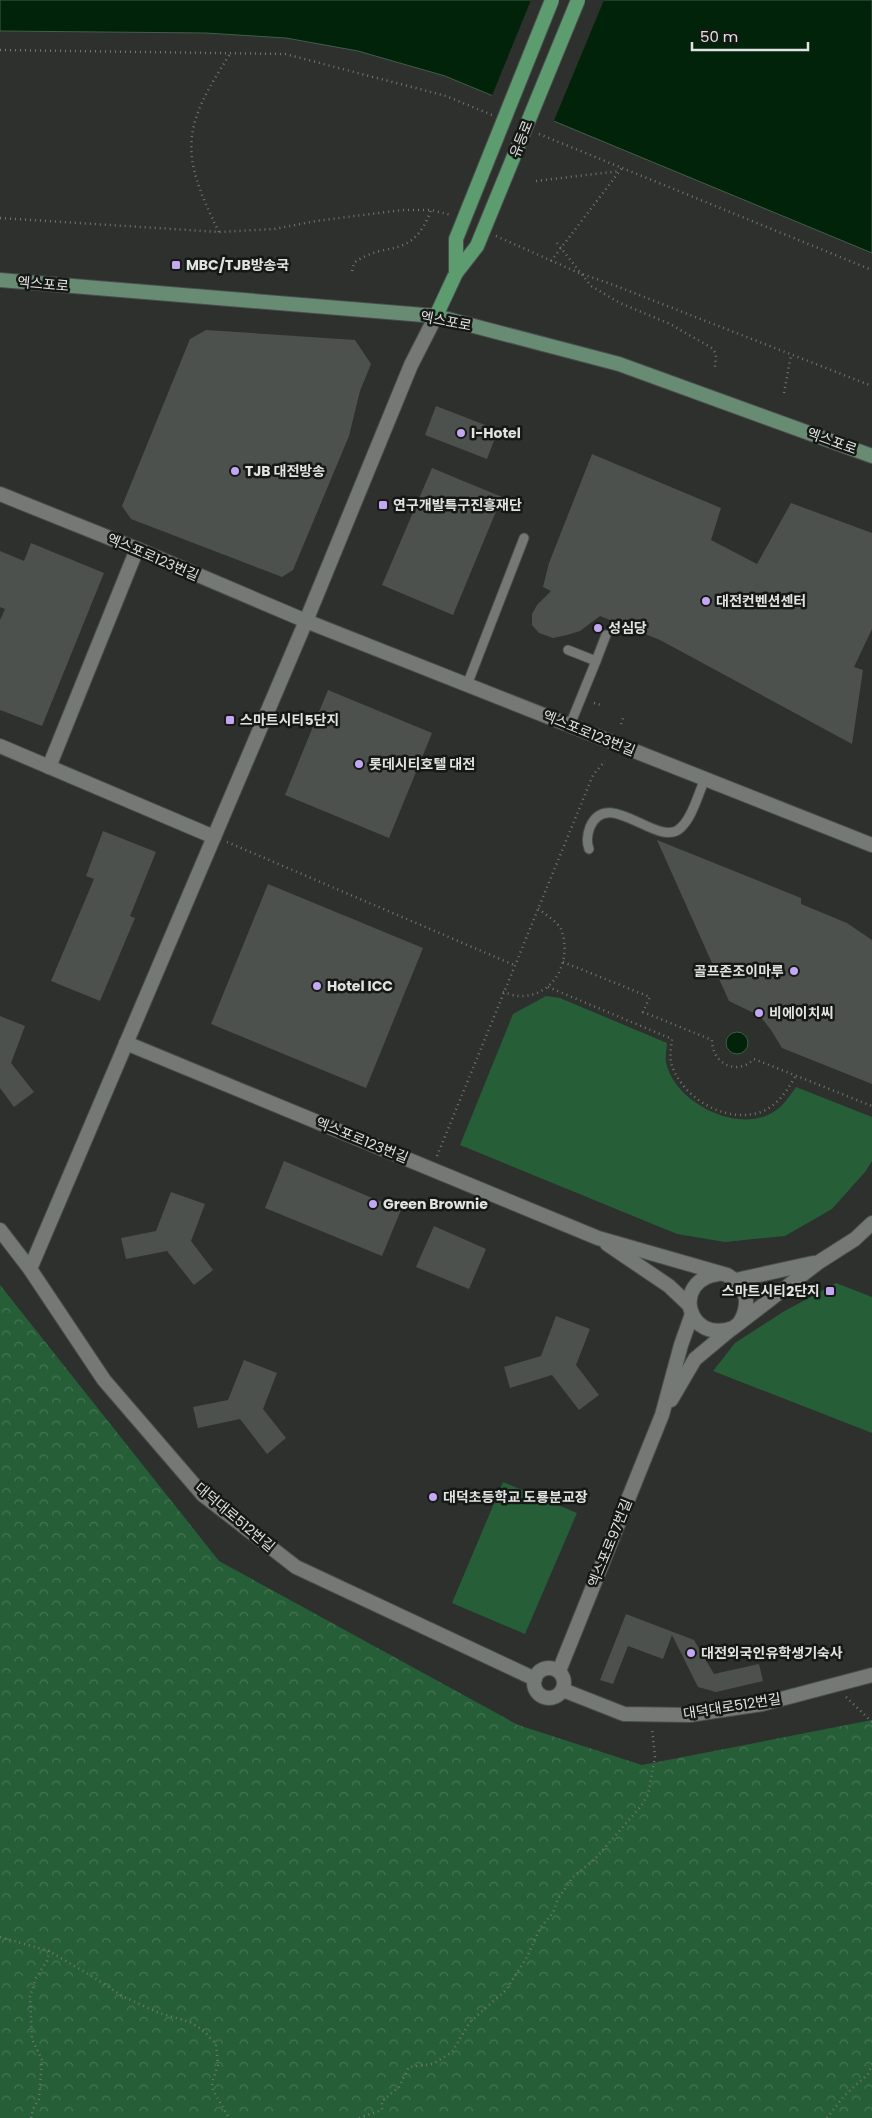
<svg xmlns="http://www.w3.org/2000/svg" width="872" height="2118" font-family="Poppins,'Noto Sans KR',sans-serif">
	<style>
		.grass { fill: #265e37 }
		.forest { fill: url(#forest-crowns) }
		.water { fill: #00230a; stroke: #435d4a }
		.pier { fill: #2d302d }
		.building { fill: #4d514d }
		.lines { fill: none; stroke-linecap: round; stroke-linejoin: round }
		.service-casing { stroke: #4a4d4b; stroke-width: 11 }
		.minor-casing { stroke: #4a4d4b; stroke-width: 16 }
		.tertiary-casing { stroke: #4a4d4b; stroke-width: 16 }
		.secondary-casing { stroke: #4a4d4b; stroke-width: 16 }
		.primary-casing { stroke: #4a4d4b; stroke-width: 16 }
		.path { stroke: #737673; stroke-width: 2.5; stroke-dasharray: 1 4; stroke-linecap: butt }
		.service { stroke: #757976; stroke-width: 9 }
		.minor { stroke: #757976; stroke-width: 14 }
		.tertiary { stroke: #757976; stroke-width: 14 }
		.secondary { stroke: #688b73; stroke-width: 14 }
		.primary { stroke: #5c9c6f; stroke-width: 14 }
		.primary-bridge-casing { stroke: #4a4d4b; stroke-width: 16; stroke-linecap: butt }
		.primary-bridge { stroke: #5c9c6f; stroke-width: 14 }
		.poi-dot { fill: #c3a7f2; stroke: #161816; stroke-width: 2 }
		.labels { text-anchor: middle; stroke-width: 5; stroke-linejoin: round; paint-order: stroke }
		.street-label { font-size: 14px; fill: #e0e3e1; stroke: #161816 }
		.poi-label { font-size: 14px; font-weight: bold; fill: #e0e3e1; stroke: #161816; text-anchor: start }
	</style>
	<defs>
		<pattern id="forest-crowns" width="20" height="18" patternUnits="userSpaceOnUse" patternTransform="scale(1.25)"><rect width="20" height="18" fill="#265e37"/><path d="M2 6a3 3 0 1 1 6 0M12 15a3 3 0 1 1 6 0" fill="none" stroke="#457554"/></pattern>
	</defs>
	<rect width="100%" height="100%" fill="#2d302d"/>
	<g class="grass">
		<path d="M546,996L560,998L667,1043C667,1049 665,1056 666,1062C674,1104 744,1138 779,1108C785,1103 791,1094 796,1087L872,1117V1161L865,1172L832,1209L785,1236L725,1242L677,1234L460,1145L513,1014Z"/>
		<path d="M836,1283L872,1297V1433L713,1371L735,1343L783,1312Z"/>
		<path d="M503,1482L577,1513L525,1634L452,1603Z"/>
	</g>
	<path class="forest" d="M0,1285L219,1561L518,1725L642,1765L872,1720V2118H0Z"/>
	<g class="water">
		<path d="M0,0H872V253L445,76L358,51L286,38L206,33L0,31Z"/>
		<circle cx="737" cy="1043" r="11"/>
	</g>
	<path class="pier" d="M531,0H604L553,123L491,98Z"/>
	<g class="building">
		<path d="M206,330L355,340L371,364L360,391L349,436L293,570L282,577L131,519L122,506L190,339Z"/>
		<path d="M436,406L498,430L487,459L425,435Z"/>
		<path d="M592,454L721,508L711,540L757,564L791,503L872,533V629L854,667L863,670L852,744L660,640L600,616L580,631L567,635L553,638L539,633L532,625V614L537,605L551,591L543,587L549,563Z"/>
		<path d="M432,468L502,497L453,615L382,585Z"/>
		<path d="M31,543L104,573L42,726L0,710V620L5,609L0,607V551L24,561Z"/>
		<path d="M328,690L432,733L389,838L285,795Z"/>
		<path d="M103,831L156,852L130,916L135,918L100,1001L51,981L94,879L86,876Z"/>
		<path d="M657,840L801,898V904L847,923L872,940V1084L782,1048L771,1030L760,1016L729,1001Z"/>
		<path d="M268,884L423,948L366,1088L211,1024Z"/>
		<path d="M0,1016L25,1026L11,1063L34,1092L14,1107L0,1088Z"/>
		<path d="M284,1161L401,1210L382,1256L265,1208Z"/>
		<path d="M171,1192L205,1204L191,1241L213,1270L194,1285L167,1251L126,1259L121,1238L156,1231Z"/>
		<path d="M434,1226L486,1249L469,1289L416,1267Z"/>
		<path d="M556,1316L590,1329L576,1365L599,1395L579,1410L552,1375L510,1388L504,1367L541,1356Z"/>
		<path d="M244,1360L277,1373L263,1409L286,1438L267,1454L240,1419L198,1428L193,1407L228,1400Z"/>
		<path d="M626,1614L694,1640L714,1674L759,1664L763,1681L716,1692L698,1687L672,1635L663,1659L628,1646L613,1684L600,1680Z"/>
	</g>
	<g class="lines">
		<g class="service-casing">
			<g id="service">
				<path d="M568,650L596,661L570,725"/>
				<path d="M596,661L606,635"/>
				<path d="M467,685L524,538"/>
				<path d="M589,849C586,841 587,835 590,827C607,787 655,845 678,830C692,820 698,794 705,779"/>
			</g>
		</g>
		<g class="minor-casing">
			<path id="minor" d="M49,767L137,549"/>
		</g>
		<g class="tertiary-casing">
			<g id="tertiary">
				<path d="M0,494L137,549L306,621L872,845"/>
				<path d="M0,746L214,837"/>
				<path d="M126,1043L598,1238L727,1275C747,1286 751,1303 740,1322"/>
				<path d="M0,1230L30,1269L104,1380L203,1495L296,1567L535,1679"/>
				<path d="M607,1244L669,1286L689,1305"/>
				<path d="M30,1269L306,621L411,365L436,316"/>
				<path d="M718,1274C671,1280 687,1345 733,1328L819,1262L855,1239L872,1223"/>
				<path d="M736,1280L813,1263"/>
				<path d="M671,1400L695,1359L731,1329"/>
				<circle cx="549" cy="1683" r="15"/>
				<path d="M559,1671L662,1415L681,1345L692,1314"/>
				<path d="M563,1690L624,1714L689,1715L762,1704L872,1675"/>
			</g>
		</g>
		<g class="secondary-casing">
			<path id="secondary" d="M0,280L436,316L619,364L872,456"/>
		</g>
		<g class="primary-casing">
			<path id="primary" d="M436,316L456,273"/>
		</g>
		<g class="path">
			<path d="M0,50L285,54L446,96L492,115"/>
			<path d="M539,134L872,270"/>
			<path d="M536,181L620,171"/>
			<path d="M0,218L219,232L274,229L316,221L402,210H431L451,215"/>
			<path d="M219,232C179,152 182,128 230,54"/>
			<path d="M496,236L579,273L611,284L872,386"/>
			<path d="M557,243L591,286L620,303L670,324L712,348L716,354L715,367"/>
			<path d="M551,261L622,168"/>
			<path d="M352,271L354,263C386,239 412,262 431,210"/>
			<path d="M784,393L791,355"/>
			<path d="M594,703L601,705"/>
			<path d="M621,724L624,715"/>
			<path d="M227,842L514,965"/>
			<path d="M563,962L650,997L643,1012L712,1040C712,1064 737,1076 754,1059L872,1106"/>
			<path d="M548,987L672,1039C671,1048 669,1058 672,1066C684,1099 726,1124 761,1112C777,1106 787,1091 795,1077"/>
			<path d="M503,992C508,993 514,996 518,996C554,998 573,960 561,929C557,921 544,914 538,908"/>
			<path d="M437,1156L593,775L605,761"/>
			<path d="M846,1697L872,1722"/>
			<path d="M0,1937L49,1951L98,1980L122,1996L159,2013L190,2022L204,2031L216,2044L218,2065L212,2083L213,2090L229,2118"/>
			<path d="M31,2118L33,2109L39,2099L42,2060L32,2039L30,1996L36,1978L47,1961L49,1951"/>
			<path d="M359,2118L382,2110V2101L399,2087L409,2067L433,2064L452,2052L470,2022L506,1990L527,1957L540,1928L553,1913L558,1899L573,1877L595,1859L641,1806L648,1795L655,1757L652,1728"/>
			<path d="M827,2118L844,2096L868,2074L872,2065"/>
		</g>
		<use href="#service" class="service"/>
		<use href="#minor" class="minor"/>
		<use href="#tertiary" class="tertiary"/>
		<use href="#secondary" class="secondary"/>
		<use href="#primary" class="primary"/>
		<g class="primary-bridge-casing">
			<g id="primary-bridge">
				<path d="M456,273L477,246L578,0"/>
				<path d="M456,273V239L552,0"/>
			</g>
		</g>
		<use href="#primary-bridge" class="primary-bridge"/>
	</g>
	<g class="poi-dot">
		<rect x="171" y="260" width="10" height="10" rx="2.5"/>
		<circle cx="461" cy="433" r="5"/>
		<circle cx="235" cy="471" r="5"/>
		<rect x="378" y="500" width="10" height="10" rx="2.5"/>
		<circle cx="706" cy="601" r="5"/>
		<circle cx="598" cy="628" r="5"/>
		<rect x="225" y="715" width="10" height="10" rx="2.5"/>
		<circle cx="359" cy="764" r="5"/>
		<circle cx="794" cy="971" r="5"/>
		<circle cx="317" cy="986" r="5"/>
		<circle cx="759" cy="1013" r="5"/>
		<circle cx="373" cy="1204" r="5"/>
		<rect x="825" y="1286" width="10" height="10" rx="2.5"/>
		<circle cx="433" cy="1497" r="5"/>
		<circle cx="691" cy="1653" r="5"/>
	</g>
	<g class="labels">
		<g class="street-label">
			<text transform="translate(521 139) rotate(-68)" y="5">유등로</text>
			<text transform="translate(43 284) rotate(5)" y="5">엑스포로</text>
			<text transform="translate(446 321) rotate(11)" y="5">엑스포로</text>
			<text transform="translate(832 441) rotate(20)" y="5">엑스포로</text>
			<text transform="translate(153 557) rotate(23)" y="5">엑스포로123번길</text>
			<text transform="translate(589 733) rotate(22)" y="5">엑스포로123번길</text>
			<text transform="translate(362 1140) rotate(22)" y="5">엑스포로123번길</text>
			<text transform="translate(235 1517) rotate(40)" y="5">대덕대로512번길</text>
			<text transform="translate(610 1543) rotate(-68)" y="5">엑스포로97번길</text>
			<text transform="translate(732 1706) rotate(-9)" y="5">대덕대로512번길</text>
		</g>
		<g class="poi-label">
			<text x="186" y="270">MBC/TJB방송국</text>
			<text x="471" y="438">I-Hotel</text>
			<text x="245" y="476">TJB 대전방송</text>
			<text x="393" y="510">연구개발특구진흥재단</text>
			<text x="716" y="606">대전컨벤션센터</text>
			<text x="608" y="633">성심당</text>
			<text x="240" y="725">스마트시티5단지</text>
			<text x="369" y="769">롯데시티호텔 대전</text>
			<text x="784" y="976" text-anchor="end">골프존조이마루</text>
			<text x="327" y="991">Hotel ICC</text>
			<text x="769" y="1018">비에이치씨</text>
			<text x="383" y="1209">Green Brownie</text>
			<text x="820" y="1296" text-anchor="end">스마트시티2단지</text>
			<text x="443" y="1502">대덕초등학교 도룡분교장</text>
			<text x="701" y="1658">대전외국인유학생기숙사</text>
		</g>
	</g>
	<path d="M692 42v8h116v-8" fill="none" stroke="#e0e3e1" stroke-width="2.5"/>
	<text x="700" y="42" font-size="15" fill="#e0e3e1" stroke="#161816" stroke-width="4" paint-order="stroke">50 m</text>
</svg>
